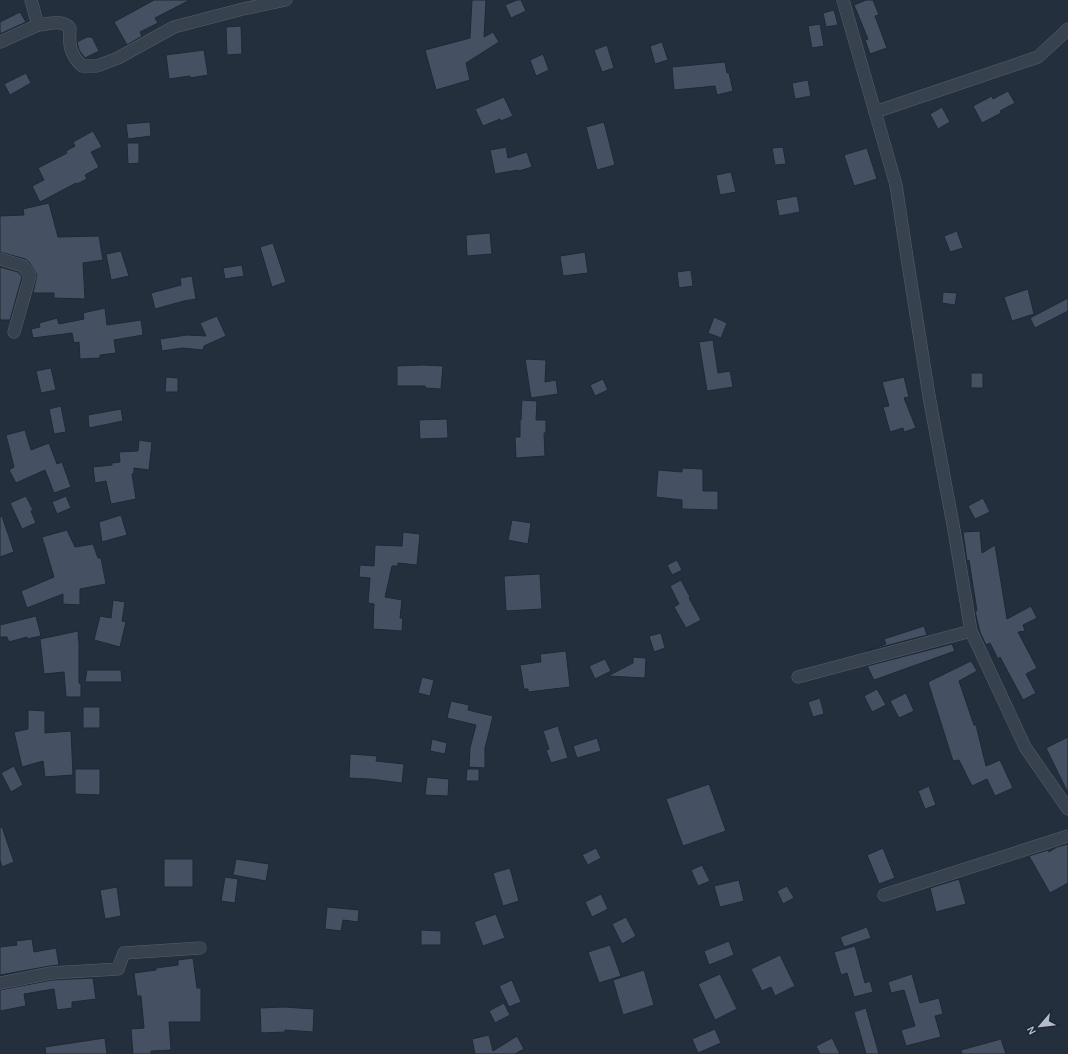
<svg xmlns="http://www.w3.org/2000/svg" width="1068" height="1054" font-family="Karla,sans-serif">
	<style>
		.building { fill: #455162; stroke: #1f2835 }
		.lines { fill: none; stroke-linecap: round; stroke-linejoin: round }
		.minor-casing { stroke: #565f6c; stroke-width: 13 }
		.minor { stroke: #38414e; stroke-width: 12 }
	</style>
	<rect width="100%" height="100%" fill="#242f3e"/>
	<g class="building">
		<path d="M154,0H190L155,18L158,23L140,32L142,36L127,45L114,22Z"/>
		<path d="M472,0H486L484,37L493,32L499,42L466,63L470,80L436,90L425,50L470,38Z"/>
		<path d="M517,0H521L526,11L511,18L505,5Z"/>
		<path d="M866,0H873L879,15L875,16L887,48L870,54L865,40L868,39L854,5Z"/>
		<path d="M834,10L838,25L826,27L823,13Z"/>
		<path d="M20,12L26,22L0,34V22Z"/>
		<path d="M820,24L824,46L812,48L808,26Z"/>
		<path d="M241,26L242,54L227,55L226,27Z"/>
		<path d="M87,37H92L99,51L85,58L79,50L77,42Z"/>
		<path d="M662,42L668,60L655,64L650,46Z"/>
		<path d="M607,45L614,68L602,72L594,50Z"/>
		<path d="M204,50L208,75L190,78V76L169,79L166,55Z"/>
		<path d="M543,54L549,70L536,76L530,60Z"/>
		<path d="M725,62L727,73H729L733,91L717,95L715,86L674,90L672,67Z"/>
		<path d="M26,73L31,83L10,95L4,84Z"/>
		<path d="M808,80L811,96L795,99L792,83Z"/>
		<path d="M1008,91L1015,103L1000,111L1001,113L982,123L973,106L992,96L993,99Z"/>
		<path d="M504,97L513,116L501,121L500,119L483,126L475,109Z"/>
		<path d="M942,107L950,122L938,129L930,114Z"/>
		<path d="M150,122L151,136L128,139L126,124Z"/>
		<path d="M604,122L615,165L597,170L586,127Z"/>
		<path d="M93,131L102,147L91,152L99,167L85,175L87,179L77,184L76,183L40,202L32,186L44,180L38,168L67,153L66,151L75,146L73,142Z"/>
		<path d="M127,143H139V163L128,164Z"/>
		<path d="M506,147L508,158L527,152L532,167L519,171L518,170L495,174L490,150Z"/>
		<path d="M783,147L786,164L775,165L772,148Z"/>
		<path d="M867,148L877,179L854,186L844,155Z"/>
		<path d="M731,172L736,192L720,195L716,175Z"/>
		<path d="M797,196L800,212L779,216L776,200Z"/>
		<path d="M49,203L58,237L99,236L103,260L83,263L85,299L54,298V293H33L37,275L29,262L25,259L0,252V216L24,215L23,209Z"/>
		<path d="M957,231L963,248L950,252L944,236Z"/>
		<path d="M490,233L492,254L467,256L466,235Z"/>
		<path d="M273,243L286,282L272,287L260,247Z"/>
		<path d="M121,251L129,276L111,280L106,254Z"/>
		<path d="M585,252L588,273L563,276L560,256Z"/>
		<path d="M242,265L244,276L225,279L223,268Z"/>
		<path d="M0,267L18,272L22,277L10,320H0Z"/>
		<path d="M691,270L693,286L679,288L677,272Z"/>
		<path d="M192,276L196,299L184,301L155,309L151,293L181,285L180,278Z"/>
		<path d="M1028,289L1034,314L1012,321L1004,297Z"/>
		<path d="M943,292L957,293L955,305L942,303Z"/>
		<path d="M1068,298V311L1035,328L1030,318Z"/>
		<path d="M105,308L107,325L141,320L143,335L114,340L116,353L100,355V358L80,359L79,342L74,343L72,333L33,338L31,329L40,327L39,323L57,318L59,324L84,319L83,313Z"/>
		<path d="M217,316L226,336L204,346L203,350L182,348L162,351L160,339L187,335L206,336L200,323Z"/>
		<path d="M714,317L727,323L721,338L708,333Z"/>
		<path d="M713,340L718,373L730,371L733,387L707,391L699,342Z"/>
		<path d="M525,359L546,360L545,382L556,380L558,394L531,398Z"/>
		<path d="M423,365L443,366L441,389L425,388V386H397V366Z"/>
		<path d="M51,368L56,390L41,393L36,371Z"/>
		<rect x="971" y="373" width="12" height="15"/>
		<path d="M166,377L178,378V392H165Z"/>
		<path d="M904,377L909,397L904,398L916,428L904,432L903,428L890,432L883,407L889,406L882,382Z"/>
		<path d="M603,379L608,390L595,396L590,385Z"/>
		<path d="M522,400L537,401L536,420H546V433H544L545,456L516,458L515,437H520V420H521Z"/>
		<path d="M61,406L66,432L54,434L49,409Z"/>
		<path d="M121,409L123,421L89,428L88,415Z"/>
		<path d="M447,419L448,438L420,439L419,420Z"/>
		<path d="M25,430L31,450L49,443L57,464L62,462L71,487L54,493L45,470L16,483L9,470L14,467L6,435Z"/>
		<path d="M139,440L152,442L149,470L134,468V473L132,474L136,499L111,504L106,481L95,483L93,467L112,465V463L120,462L119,452L138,451Z"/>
		<path d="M682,468L703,469V491H718V510L682,509V500L656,497L658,470L682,472Z"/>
		<path d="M26,496L33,510L31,511L36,523L22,529L10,503Z"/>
		<path d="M66,496L71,508L57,514L52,502Z"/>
		<path d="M983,498L990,512L975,519L968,506Z"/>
		<path d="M121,515L127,535L102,542L99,522Z"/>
		<path d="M2,516L14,552L0,557V517Z"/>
		<path d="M512,520L531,523L528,544L508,540Z"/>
		<path d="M67,530L75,547L93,544L98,558H101L106,584L80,589V605L63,604V594L27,608L21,591L54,577L42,537Z"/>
		<path d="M980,531L982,553L995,545L1007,619L1031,606L1037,618L1023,625L1025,631L1018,632L1037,668L1026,674L1036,693L1023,700L1000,657L998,659L990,643L986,645L980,632L975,611H977L969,560L967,561L963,532Z"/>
		<path d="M403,532L420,534L417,565L398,563V566H392L385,597L402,600L400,618H403L402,631L373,629L374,604L368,603L370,578L359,577L360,565L374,566L375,545L402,546Z"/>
		<path d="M677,560L682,570L672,575L667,565Z"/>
		<path d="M540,574L542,609L506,611L504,576Z"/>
		<path d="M681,580L690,597L689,598L701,620L686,628L674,607L679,604L670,586Z"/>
		<path d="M113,600L125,602L122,621L126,622L120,647L94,640L100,616L111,618Z"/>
		<path d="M36,616L41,636L27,639V637L9,642L7,637H0V625Z"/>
		<path d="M924,626L927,635L866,651L886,644L884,639Z"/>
		<path d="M78,631L79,644V683L81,684V697H66L64,672L44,674L40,639Z"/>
		<path d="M661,633L665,648L654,652L649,636Z"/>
		<path d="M952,644L955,651L874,680L867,666Z"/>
		<path d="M566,651L570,687L528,692V689H524L520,665L541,662L540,654Z"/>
		<path d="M633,657L646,658L645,678L608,676L633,663Z"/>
		<path d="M605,659L611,671L595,679L589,666Z"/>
		<path d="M971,661L977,671L959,681L974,725H976L986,766L1000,760L1013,788L995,796L987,779L972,786L959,760L953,761L928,682Z"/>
		<path d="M87,670H121L122,682H85Z"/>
		<path d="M422,677L434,680L430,696L418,693Z"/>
		<path d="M877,689L886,705L872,712L864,696Z"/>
		<path d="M906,693L914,711L899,718L890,701Z"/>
		<path d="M820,698L824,714L813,717L808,702Z"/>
		<path d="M451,701L469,705L468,710L493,716L485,748V768L469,767L470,748L476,725L447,718Z"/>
		<rect x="83" y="707" width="17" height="21"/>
		<path d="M28,710L45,711V733L71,731L73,775L45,777L43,761L22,767L14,732L28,729Z"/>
		<path d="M558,726L568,758L551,763L546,750L549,749L543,731Z"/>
		<path d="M1068,737V793L1046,748Z"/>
		<path d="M597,738L601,751L577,758L573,746Z"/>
		<path d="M432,739L447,743L445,754L430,751Z"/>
		<path d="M350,754L377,756L376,761L404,764L402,783L370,779L349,778Z"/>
		<path d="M14,766L23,785L11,792L1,773Z"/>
		<path d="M75,769H100V795L75,794Z"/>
		<path d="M467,769H479V781H466Z"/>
		<path d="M427,777L449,779L448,796L425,795Z"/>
		<path d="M709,784L726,831L683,846L666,799Z"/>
		<path d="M929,786L936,805L925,809L918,791Z"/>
		<path d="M0,827H2L14,862L2,867L0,860Z"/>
		<path d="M1068,844V883L1050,893L1029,856L1048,850L1049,852L1057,847Z"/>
		<path d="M596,848L601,858L588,865L582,855Z"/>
		<path d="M883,848L895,878L879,884L867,855Z"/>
		<rect x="164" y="859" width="29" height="28"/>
		<path d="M236,859L269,864L266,881L233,875Z"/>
		<path d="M702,865L710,881L698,886L691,870Z"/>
		<path d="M510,868L519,901L503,906L493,873Z"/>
		<path d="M225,877L238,879L235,903L221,901Z"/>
		<path d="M959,879L966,904L936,912L930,888Z"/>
		<path d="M739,880L744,901L720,907L714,886Z"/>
		<path d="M787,886L794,898L783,904L777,891Z"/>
		<path d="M117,887L121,916L105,919L100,890Z"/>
		<path d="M601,894L608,909L592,917L585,902Z"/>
		<path d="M327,907L359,910L358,922L343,920L341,931L325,929Z"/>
		<path d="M496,914L505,938L483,946L474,922Z"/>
		<path d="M626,917L636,936L622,944L612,924Z"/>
		<path d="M867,927L871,938L844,947L840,937Z"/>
		<path d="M421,930L441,931V945H421Z"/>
		<path d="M32,939L34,952L56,948L59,965L50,966L0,975V947L17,945L16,941Z"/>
		<path d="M729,941L734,955L709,965L704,951Z"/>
		<path d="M610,945L621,976L599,983L588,952Z"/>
		<path d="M855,946L865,983L870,981L873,992L854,997L847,973L841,975L834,952Z"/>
		<path d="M780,955L795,986L775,996L771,987L762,991L751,969Z"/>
		<path d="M193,958L197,988H201V1022H169L171,1050L151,1051V1054H133L131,1029L144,1028L141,996H137L134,973L156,970V968L178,965V960Z"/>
		<path d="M644,970L654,1005L623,1015L613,980Z"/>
		<path d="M720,974L737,1009L715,1020L698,984Z"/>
		<path d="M912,974L920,1003L939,998L943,1014L935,1016L941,1037L906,1046L901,1030L915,1026L904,990L891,993L888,982Z"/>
		<path d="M93,978L96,999L72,1002V1008L57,1010L54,989L24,994L26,1006L0,1011V990L52,980Z"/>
		<path d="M512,980L521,1002L509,1007L499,986Z"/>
		<path d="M504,1003L510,1015L495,1023L489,1011Z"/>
		<path d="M284,1007L314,1009L313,1032L285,1030V1032L261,1033L260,1008Z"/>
		<path d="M866,1008L879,1054H866L854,1012Z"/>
		<path d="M715,1029L721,1043L698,1053L692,1039Z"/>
		<path d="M489,1035L493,1051L517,1036L524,1049L515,1054H475L472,1039Z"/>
		<path d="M105,1038L107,1054H46L45,1047Z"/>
		<path d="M832,1038L840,1054H820L816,1046Z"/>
		<path d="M1001,1039L1006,1054H962L961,1050Z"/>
	</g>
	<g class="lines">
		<g class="minor-casing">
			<g id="minor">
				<path d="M843,0L896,185L906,251L929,396L954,530L971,631L1025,747L1068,809"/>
				<path d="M38,25C49,24 62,19 70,28C69,45 69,53 82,66H97L118,58L174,27L243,9L286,0"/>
				<path d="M0,42L38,25L31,0"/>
				<path d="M875,112L1038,57L1068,29"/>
				<path d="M0,259L23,266L30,276L14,332"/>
				<path d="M798,677L971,631"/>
				<path d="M884,895L1068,836"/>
				<path d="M0,983L51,973L118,969L124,953L200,948"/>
			</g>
		</g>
		<use href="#minor" class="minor"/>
	</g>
	<g transform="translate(1040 1026) rotate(242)" stroke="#1d2633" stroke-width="3" paint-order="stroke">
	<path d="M0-3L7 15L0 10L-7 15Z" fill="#b4bcc9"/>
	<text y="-6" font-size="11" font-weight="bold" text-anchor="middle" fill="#b4bcc9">N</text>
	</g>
</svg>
